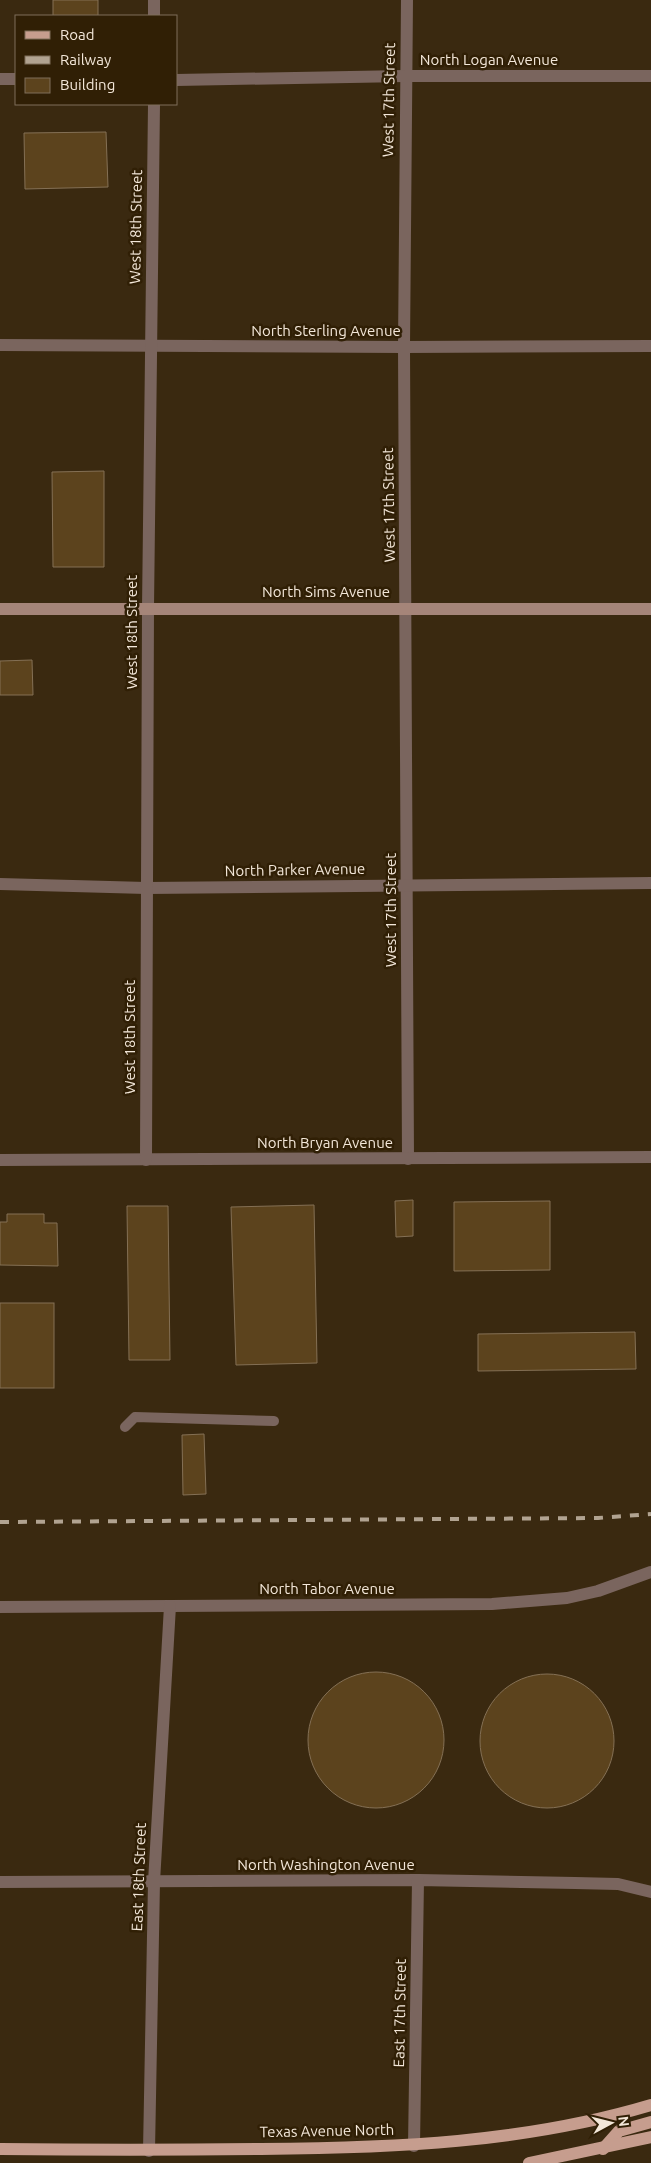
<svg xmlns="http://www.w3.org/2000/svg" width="651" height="2163" font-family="Ubuntu,sans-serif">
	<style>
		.building { fill: #5c431d; stroke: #847055 }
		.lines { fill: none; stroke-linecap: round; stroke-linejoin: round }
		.lane { stroke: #7a655e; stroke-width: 10 }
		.street { stroke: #7a655e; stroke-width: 12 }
		.secondary { stroke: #a58579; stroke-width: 12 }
		.primary { stroke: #c69d8e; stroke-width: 12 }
		.rail { stroke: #b1a391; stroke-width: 4; stroke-dasharray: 9 9; stroke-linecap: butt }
		.labels { text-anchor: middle; stroke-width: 5; stroke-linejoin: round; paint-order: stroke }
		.street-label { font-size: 15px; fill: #f3e7d9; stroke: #301f05 }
	</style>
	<rect width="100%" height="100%" fill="#3a2910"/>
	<g class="building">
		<rect x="53" y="0" width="45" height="16"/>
		<path d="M106,132L108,187L25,189L24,133Z"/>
		<path d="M104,471V567H53L52,472Z"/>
		<path d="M32,660L33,695H0V661Z"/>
		<path d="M413,1200V1236L396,1237L395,1201Z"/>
		<path d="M550,1201V1270L454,1271V1202Z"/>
		<path d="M314,1205L317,1363L236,1365L231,1207Z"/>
		<path d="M127,1206H168L170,1360H129Z"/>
		<path d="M7,1214H44V1223H57L58,1266L0,1265V1222H7Z"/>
		<rect x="0" y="1303" width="54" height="85"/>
		<path d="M635,1332L636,1369L478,1371V1334Z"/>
		<path d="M204,1434L206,1494L183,1495L182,1435Z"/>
		<circle cx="376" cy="1740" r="68"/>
		<circle cx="547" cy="1741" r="67"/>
	</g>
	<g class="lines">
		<path class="lane" d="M125,1427L135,1417L274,1421"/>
		<g class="street">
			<path d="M154,0V16"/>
			<path d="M407,0L404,347L408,1159"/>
			<path d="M0,79H16"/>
			<path d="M176,80L405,76H651"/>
			<path d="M0,345L404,347L651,346"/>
			<path d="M0,884L146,888L651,883"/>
			<path d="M0,1160L651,1157"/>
			<path d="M146,1160L148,608L154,104"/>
			<path d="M0,1607L492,1604L567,1598L598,1591L651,1572"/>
			<path d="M0,1882L418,1880L575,1883L618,1884L651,1892"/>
			<path d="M414,2146L418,1880"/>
			<path d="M149,2151L154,1882L170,1606"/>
		</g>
		<path class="secondary" d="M0,609H651"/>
		<g class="primary">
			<path d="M0,2149C87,2150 174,2150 261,2149C393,2148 524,2143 651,2105"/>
			<path d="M603,2149L619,2131L651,2122"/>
			<path d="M529,2163L651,2137"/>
		</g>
		<path class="rail" d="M0,1522L598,1518L651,1514"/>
	</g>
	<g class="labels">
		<g class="street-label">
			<text x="489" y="65">North Logan Avenue</text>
			<text transform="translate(389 100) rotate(-89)" y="5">West 17th Street</text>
			<text transform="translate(136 227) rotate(-89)" y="5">West 18th Street</text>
			<text x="326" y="336">North Sterling Avenue</text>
			<text transform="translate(389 505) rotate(-91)" y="5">West 17th Street</text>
			<text x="326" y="597">North Sims Avenue</text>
			<text transform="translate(132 632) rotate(-90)" y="5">West 18th Street</text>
			<text transform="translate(295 870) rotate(-1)" y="5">North Parker Avenue</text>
			<text transform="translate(391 910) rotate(-90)" y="5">West 17th Street</text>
			<text transform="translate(130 1037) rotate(-90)" y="5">West 18th Street</text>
			<text x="325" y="1148">North Bryan Avenue</text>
			<text x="327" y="1594">North Tabor Avenue</text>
			<text x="326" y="1870">North Washington Avenue</text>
			<text transform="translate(139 1877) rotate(-88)" y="5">East 18th Street</text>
			<text transform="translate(400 2013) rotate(-89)" y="5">East 17th Street</text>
			<text transform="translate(327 2131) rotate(-1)" y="5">Texas Avenue North</text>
		</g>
	</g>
	<rect x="15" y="15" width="162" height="90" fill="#301f05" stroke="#7e6f5a"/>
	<rect x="25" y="31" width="25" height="8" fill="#c69d8e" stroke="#7e6f5a"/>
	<text x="60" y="40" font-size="15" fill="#f3e7d9">Road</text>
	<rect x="25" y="56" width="25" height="8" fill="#b1a391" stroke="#7e6f5a"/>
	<text x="60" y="65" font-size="15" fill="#f3e7d9">Railway</text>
	<rect x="25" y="78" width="25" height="15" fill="#5c431d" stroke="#7e6f5a"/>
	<text x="60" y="90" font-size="15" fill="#f3e7d9">Building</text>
	<g transform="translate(611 2123) rotate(83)" stroke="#301f05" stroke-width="4" paint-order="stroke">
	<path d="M0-4L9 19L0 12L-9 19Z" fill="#f3e7d9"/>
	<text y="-8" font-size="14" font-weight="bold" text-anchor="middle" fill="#f3e7d9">N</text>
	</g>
</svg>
